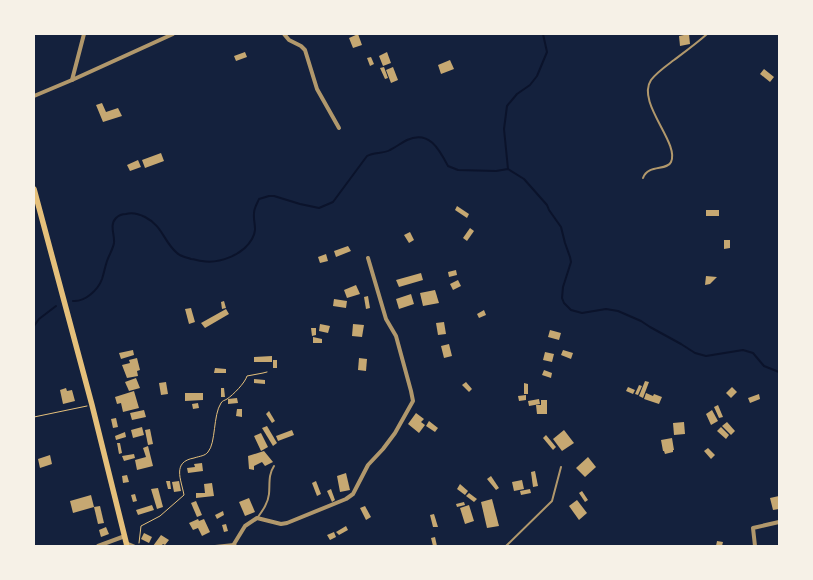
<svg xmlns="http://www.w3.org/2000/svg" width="813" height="580" font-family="'Roboto Condensed',sans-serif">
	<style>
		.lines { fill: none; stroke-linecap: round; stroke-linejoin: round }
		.stream { stroke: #0b132b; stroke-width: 2 }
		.building { fill: #c6a872 }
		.path { stroke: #e5c07b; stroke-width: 1 }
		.service { stroke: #b1986c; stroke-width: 2 }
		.minor { stroke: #b1986c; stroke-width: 4 }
		.primary { stroke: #e5c07b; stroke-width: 5.5 }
	</style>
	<rect width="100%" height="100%" fill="#14213d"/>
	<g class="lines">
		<g class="stream">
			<path d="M508,169L504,129L507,106L517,94L530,85L537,76L547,52L543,34"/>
			<path d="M73,301C85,302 98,290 102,279C104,273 105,267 107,261C109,255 113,249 114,243C115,235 109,225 116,218C119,215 123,214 126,214C133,212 139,214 145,217C163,226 163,241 177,253C181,257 186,257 191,259C195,259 198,261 202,261C219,264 243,255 252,239C258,228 253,224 254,213C254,208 257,204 259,199L269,196H274L300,204L319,208L333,202L367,156C374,152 383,154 390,150C396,147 401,143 407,140C429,130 439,149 448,166L458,170L496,171L508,169L524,179L547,205L549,210L561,227L565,243L570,257L571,262L563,287L562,298L564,303L571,310L582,313L606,309L618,311L641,321L650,327L681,344L695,353L706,356L743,350L753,353L764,366L779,372"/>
			<path d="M34,326L39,319L56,306"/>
		</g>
	</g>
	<g class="building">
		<path d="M358,34L362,45L353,48L349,38Z"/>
		<path d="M689,34L690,44L680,46L679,36Z"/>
		<path d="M245,52L247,57L236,61L234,56Z"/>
		<path d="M387,52L391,63L383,66L379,56Z"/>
		<path d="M371,57L374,64L370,66L367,58Z"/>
		<path d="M450,60L454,69L441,74L438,65Z"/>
		<path d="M384,67L388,78L385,79L380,68Z"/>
		<path d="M393,67L398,80L391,83L386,70Z"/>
		<path d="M764,69L774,77L770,82L760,74Z"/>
		<path d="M102,103L106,112L118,108L122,116L103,122L96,105Z"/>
		<path d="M161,153L164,161L145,168L142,160Z"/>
		<path d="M138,160L141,167L130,171L127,165Z"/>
		<path d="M457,206L469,214L467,218L455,210Z"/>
		<rect x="706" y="210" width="13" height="6"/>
		<path d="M470,228L474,231L467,241L463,238Z"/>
		<path d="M410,232L414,240L409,243L404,235Z"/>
		<path d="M724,240H730V248L724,249Z"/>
		<path d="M348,246L351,251L336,257L334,251Z"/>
		<path d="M326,254L328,261L320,263L318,257Z"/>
		<path d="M456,270L457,275L449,277L448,272Z"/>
		<path d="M421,273L423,280L399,287L396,280Z"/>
		<path d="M706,276L717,277L710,284L705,285Z"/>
		<path d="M458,280L461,286L453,290L450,284Z"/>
		<path d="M356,285L360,294L347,298L344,290Z"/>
		<path d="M435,290L439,303L423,306L420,293Z"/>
		<path d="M411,294L414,304L399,309L396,299Z"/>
		<path d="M368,296L370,308L366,309L364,297Z"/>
		<path d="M334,299L347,301L346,308L333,306Z"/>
		<path d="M224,301L226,308L222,309L221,302Z"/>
		<path d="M191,308L195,322L189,324L185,309Z"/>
		<path d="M226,309L229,314L205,328L201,323Z"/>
		<path d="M484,310L486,315L479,318L477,314Z"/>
		<path d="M444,322L446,334L438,335L436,323Z"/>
		<path d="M320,324L330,326L328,333L319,331Z"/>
		<path d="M353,324L364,325L362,337L352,336Z"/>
		<path d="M311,328H316V335L312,336Z"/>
		<path d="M550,330L561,333L559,340L548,337Z"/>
		<path d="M313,337L322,339V343H313Z"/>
		<path d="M449,344L452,356L444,358L441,346Z"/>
		<path d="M133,350L134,355L121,359L119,353Z"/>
		<path d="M563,350L573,353L571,359L561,355Z"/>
		<path d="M545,352L554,354L552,362L543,360Z"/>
		<path d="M272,356V362H254V357Z"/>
		<path d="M137,358L140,370L137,371L138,376L127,378L122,365L130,363L129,360Z"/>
		<path d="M359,358L367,359L366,371L358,370Z"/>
		<rect x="273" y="360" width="4" height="8"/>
		<path d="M215,368L226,369V373H214Z"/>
		<path d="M544,370L552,373L551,378L542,375Z"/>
		<path d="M136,378L140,388L129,391L125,382Z"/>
		<path d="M254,379L265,380V384L254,383Z"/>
		<path d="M645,381L649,382L643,398L639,396Z"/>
		<path d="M166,382L168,394L161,395L159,383Z"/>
		<path d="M466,382L472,389L469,392L462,385Z"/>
		<path d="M524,383L528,384V394H524Z"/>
		<path d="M639,385L642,386L638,395L635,394Z"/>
		<path d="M628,387L635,390L633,394L626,391Z"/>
		<path d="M732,387L737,392L731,398L726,393Z"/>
		<path d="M66,388L67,391L72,390L75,401L63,404L60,390Z"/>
		<path d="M221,388H224L225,397H221Z"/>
		<path d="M134,391L139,408L123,412L121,403L117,404L115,397Z"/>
		<path d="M185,393H203V400L185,401Z"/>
		<path d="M646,393L653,396L654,394L662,397L659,404L644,399Z"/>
		<path d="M759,394L760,399L750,403L748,398Z"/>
		<path d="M526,395V400L519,401L518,396Z"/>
		<path d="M237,398L238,403L228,404V399Z"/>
		<path d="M539,399L540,404L529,406L528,401Z"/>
		<path d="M541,400H547V414H537L536,405H541Z"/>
		<path d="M198,403L199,408L193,409L192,404Z"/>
		<path d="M718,405L723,417L719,418L714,407Z"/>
		<path d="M237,409H242V417L236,416Z"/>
		<path d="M144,410L146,417L132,420L130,413Z"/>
		<path d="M712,410L718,421L711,425L706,414Z"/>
		<path d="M269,411L275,421L272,423L266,414Z"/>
		<path d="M416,413L424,419L421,422L425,425L419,433L408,424Z"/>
		<path d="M116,418L118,427L113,428L111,419Z"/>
		<path d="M429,421L438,428L435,432L426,426Z"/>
		<path d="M684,422L685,434L674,435L673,423Z"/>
		<path d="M727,422L735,431L731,435L722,426Z"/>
		<path d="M267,426L277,443L273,446L262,428Z"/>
		<path d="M142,427L144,435L133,438L131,430Z"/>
		<path d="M721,427L729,435L726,439L717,431Z"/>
		<path d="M150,429L153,444L148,445L145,430Z"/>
		<path d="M292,430L294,435L278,441L276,436Z"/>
		<path d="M564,430L574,443L562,451L553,439Z"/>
		<path d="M125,432L126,437L116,440L115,436Z"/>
		<path d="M261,433L268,447L261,451L254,436Z"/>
		<path d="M546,435L556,447L553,450L543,438Z"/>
		<path d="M672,438L674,450H673V452L665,454L664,451H663L661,440Z"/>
		<path d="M117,443H120L122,453L119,454Z"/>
		<path d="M148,446L153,466L137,470L135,460L146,457L143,448Z"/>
		<path d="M708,448L715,455L711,459L704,451Z"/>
		<path d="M264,451L273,462L265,466L262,462L254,466V470L249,469L248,456Z"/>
		<path d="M134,454L135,458L124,461L122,456Z"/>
		<path d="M50,455L52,464L40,468L38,459Z"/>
		<path d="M588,457L596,467L585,477L576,468Z"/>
		<path d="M202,463L203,471L188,473L187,468L195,467L194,464Z"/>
		<path d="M535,471L538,486L533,487L531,472Z"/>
		<path d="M346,473L350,490L340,492L337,476Z"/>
		<path d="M127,475L129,482L123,483L122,476Z"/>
		<path d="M491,476L499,488L496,490L487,479Z"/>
		<path d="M522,480L524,489L514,491L512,482Z"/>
		<path d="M166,481H170L171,489H168Z"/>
		<path d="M179,481L181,491L174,492L172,482Z"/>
		<path d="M316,481L321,494L317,496L312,483Z"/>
		<path d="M212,483L214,496L196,498V493H205L204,484Z"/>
		<path d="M460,484L468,491L465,495L457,489Z"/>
		<path d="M158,488L163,507L157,509L151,489Z"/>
		<path d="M331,489L335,500L332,502L327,491Z"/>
		<path d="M530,489L531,493L521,495L520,491Z"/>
		<path d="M582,491L588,500L585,502L579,493Z"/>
		<path d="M469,493L477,499L474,502L466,496Z"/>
		<path d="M135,494L137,501L133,502L131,495Z"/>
		<path d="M91,495L94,507L73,513L70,501Z"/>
		<path d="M779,496V509L773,510L770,498Z"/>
		<path d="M249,498L255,512L245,516L239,502Z"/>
		<path d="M492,499L499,526L487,528L481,502Z"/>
		<path d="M577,500L587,513L579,520L569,506Z"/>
		<path d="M196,501L202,515L197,517L191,503Z"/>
		<path d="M464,502L465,505L457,507L456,504Z"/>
		<path d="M152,505L154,510L138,515L136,510Z"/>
		<path d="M469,505L474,521L465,524L460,508Z"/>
		<path d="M100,506L104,523L98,524L94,507Z"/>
		<path d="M365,506L371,517L366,520L360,508Z"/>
		<path d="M223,511L224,515L217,519L215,515Z"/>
		<path d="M434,514L438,527H433L430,515Z"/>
		<path d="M198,519L199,521L204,519L210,532L202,536L198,528L193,530L189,523Z"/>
		<path d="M226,524L228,531L224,532L222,525Z"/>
		<path d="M346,526L348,530L339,535L336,532Z"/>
		<path d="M106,527L109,534L101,537L99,530Z"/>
		<path d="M334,532L336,537L330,540L327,535Z"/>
		<path d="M144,533L152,537L149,543L141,539Z"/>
		<path d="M161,535L169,540L165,545L163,544L161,546H153Z"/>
		<path d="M435,537L437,546H433L431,538Z"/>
		<path d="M717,541L723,542L722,546H716Z"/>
	</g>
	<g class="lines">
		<g class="path">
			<path d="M34,417L87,406"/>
			<path d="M139,543L141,526L160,516L184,495C181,479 172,462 194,458C200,456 205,456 208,452C216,443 213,415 221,403C223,400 224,401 227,399C233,395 245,383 247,376L263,373L267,372"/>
		</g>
		<g class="service">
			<path d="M643,178C648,164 667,171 671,162C680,143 636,103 651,80C657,72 666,66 674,60C686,51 697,43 707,34"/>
			<path d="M258,517C263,510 268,503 269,494C270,484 268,475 274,466"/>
			<path d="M128,543L135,546"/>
			<path d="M215,546L234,544"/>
			<path d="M506,546L552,501L561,467"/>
		</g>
		<g class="minor">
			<path d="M284,34L289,40L301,46L305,50L317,89L339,128"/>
			<path d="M72,80L84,34"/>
			<path d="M34,96L72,80L173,34"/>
			<path d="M98,546L125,536"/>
			<path d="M235,546L234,544L245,526L257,518L281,524L287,523L346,499L353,494L368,465L383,449L395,433L413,401L411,391L396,336L386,319L368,258"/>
			<path d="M755,546L753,528L779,522"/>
		</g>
		<path class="primary" d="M34,189L92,405L127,546"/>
	</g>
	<rect width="813" height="580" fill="none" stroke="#f6f1e7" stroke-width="70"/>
</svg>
